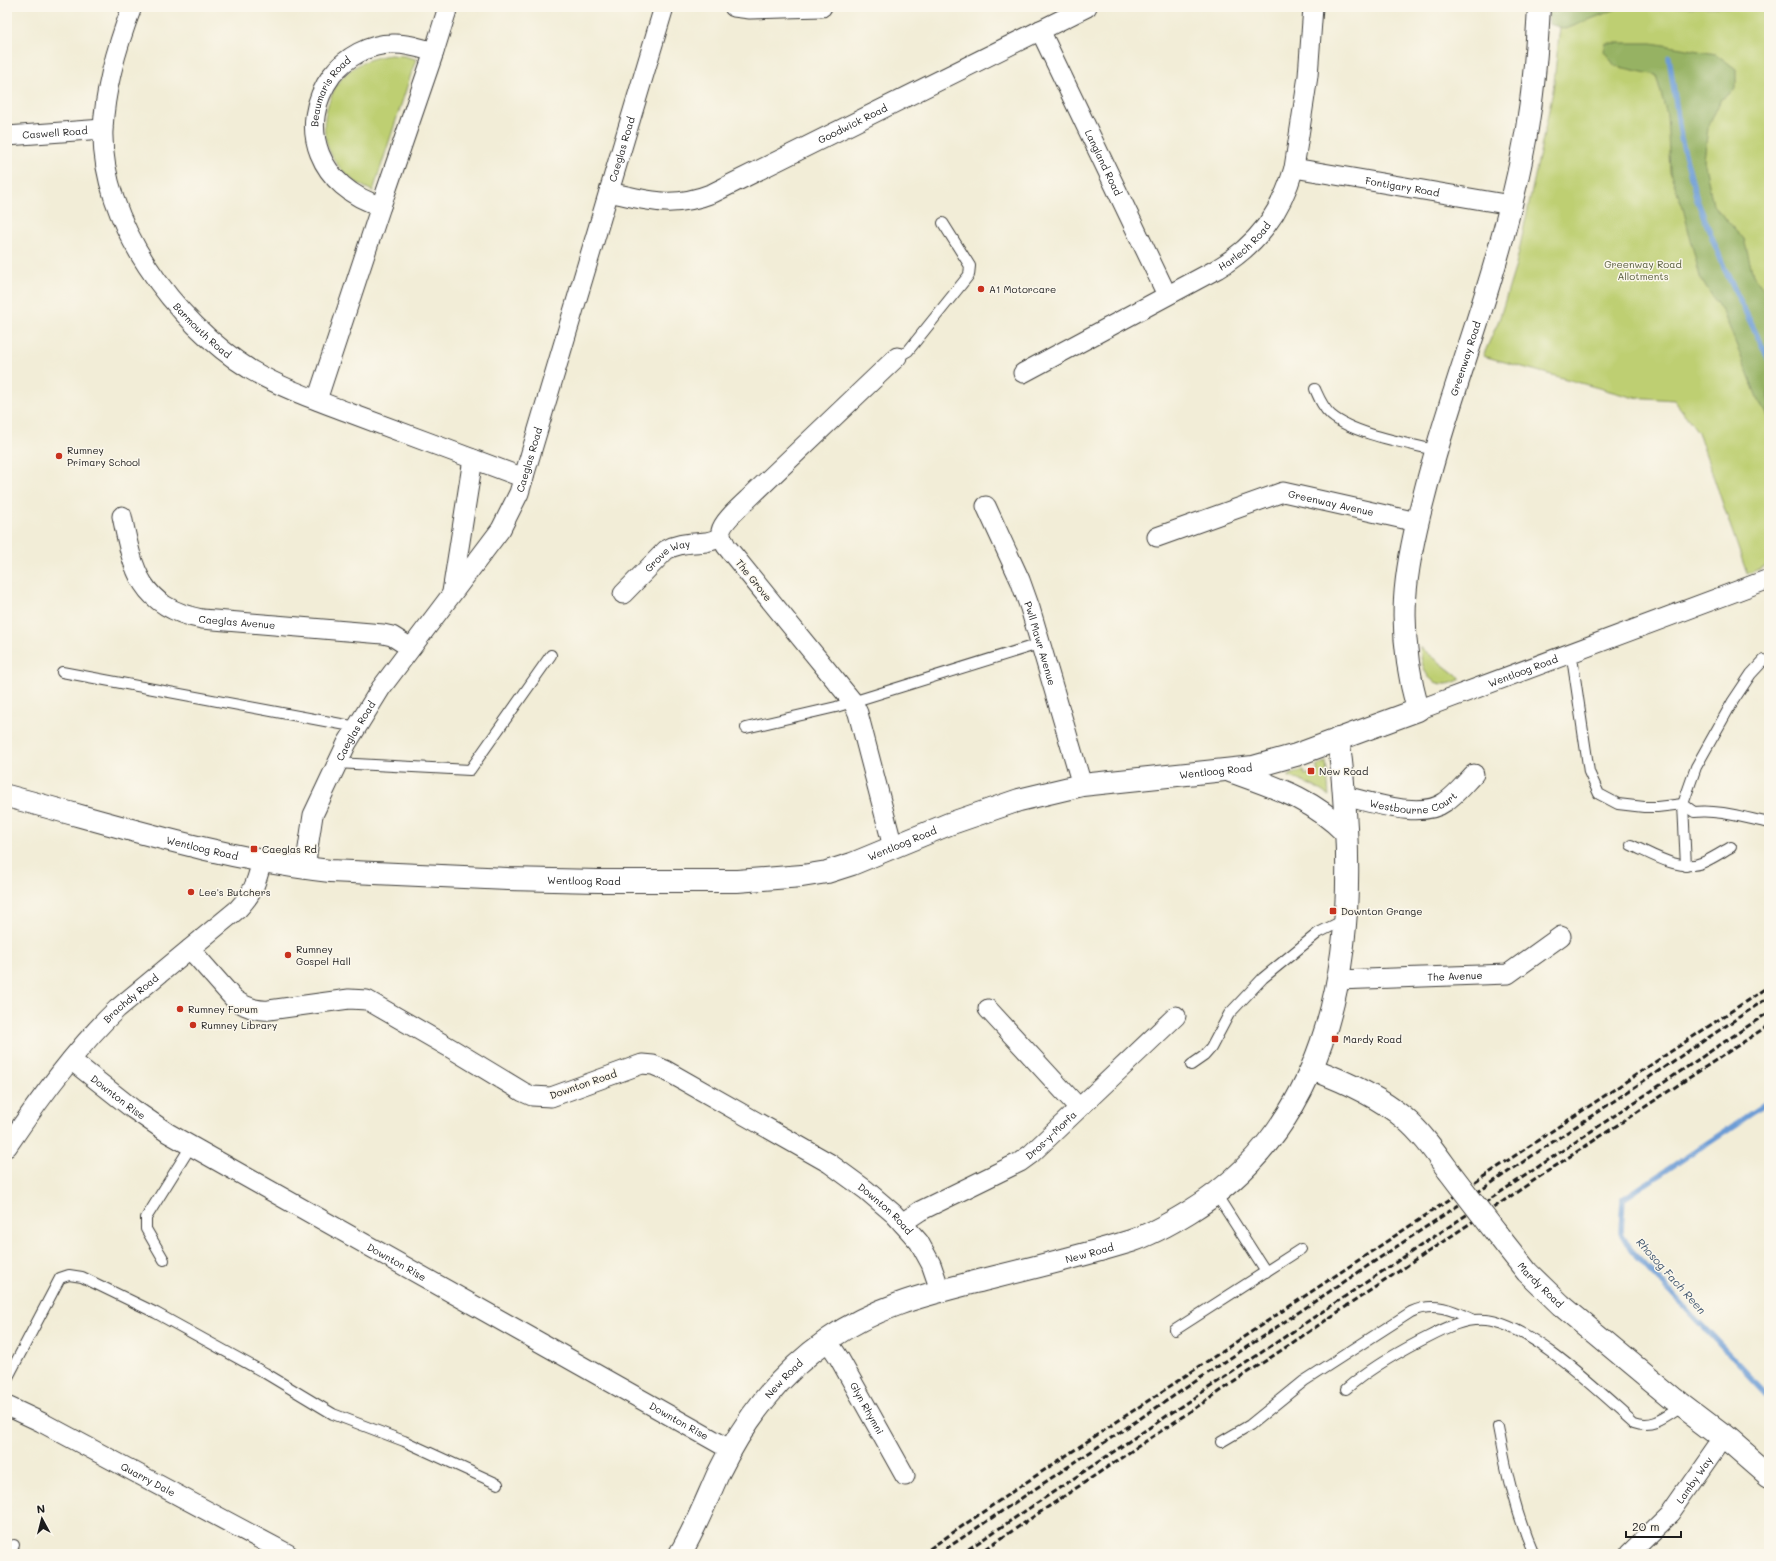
<svg xmlns="http://www.w3.org/2000/svg" width="1776" height="1561" font-family="Mali,sans-serif">
	<style>
		.green { fill: #becf72; stroke: #6d7647 }
		.forest { fill: #96b264; stroke: #596740 }
		.lines { fill: none; stroke-linecap: round; stroke-linejoin: round }
		.stream { stroke: #6c9cd5; stroke-width: 5.5 }
		.lane-casing { stroke: #3c3b38; stroke-width: 12 }
		.street-casing { stroke: #3c3b38; stroke-width: 21 }
		.secondary-casing { stroke: #3c3b38; stroke-width: 24 }
		.lane { stroke: #fff; stroke-width: 10 }
		.street { stroke: #fff; stroke-width: 19 }
		.secondary { stroke: #fff; stroke-width: 22 }
		.rail { stroke: #1c1c1c; stroke-width: 3; stroke-dasharray: 6 3; stroke-linecap: butt }
		.secondary-bridge-casing { stroke: #3c3b38; stroke-width: 24; stroke-linecap: butt }
		.secondary-bridge { stroke: #fff; stroke-width: 22 }
		.poi-dot { fill: #c8321e; stroke: #fbf7ec; stroke-width: 1.5 }
		.labels { text-anchor: middle; stroke-width: 3; stroke-linejoin: round; paint-order: stroke }
		.street-label { font-size: 10px; fill: #1c1c1c; stroke: #fbf7ec }
		.park-label { font-size: 10px; fill: #555b3a; stroke: #fbf7ec }
		.poi-label { font-size: 10px; fill: #1c1c1c; stroke: #fbf7ec; text-anchor: start }
		.water-label { font-size: 11px; font-style: italic; fill: #40566f; stroke: #fbf7ec }
	</style>
	<rect width="100%" height="100%" fill="#fbf7ec"/>
	<filter id="ink" filterUnits="userSpaceOnUse"><feTurbulence type="fractalNoise" baseFrequency=".025" numOctaves="2"/><feDisplacementMap in="SourceGraphic" scale="8" xChannelSelector="R" yChannelSelector="G"/><feConvolveMatrix kernelMatrix="1 2 1 2 8 2 1 2 1" color-interpolation-filters="sRGB"/></filter>
	<filter id="wash" filterUnits="userSpaceOnUse"><feTurbulence type="fractalNoise" baseFrequency=".012" numOctaves="4" result="noise"/><feDisplacementMap in="SourceGraphic" scale="16" xChannelSelector="R" yChannelSelector="G"/><feGaussianBlur stdDeviation="0.9" result="paint"/><feColorMatrix in="noise" values="0 0 0 0 0 0 0 0 0 0 0 0 0 0 0 0 0 1.4 0 .05"/><feComposite in="paint" operator="in"/></filter>
	<g filter="url(#wash)">
		<rect width="100%" height="100%" fill="#f2edd7"/>
		<g class="green">
			<path d="M1602,7H1769V565L1747,574L1698,432L1674,400L1631,397L1483,356L1499,320L1516,265L1553,91L1560,26Z"/>
			<path d="M390,55L404,56L416,59L373,191C334,175 313,138 331,97C336,84 345,72 358,65C368,59 378,57 390,55Z"/>
			<path d="M1420,647L1461,679C1457,681 1451,684 1446,684C1425,685 1421,663 1420,647Z"/>
			<path d="M1326,762L1329,796L1315,787L1288,776L1303,770L1305,775L1318,771L1316,766Z"/>
		</g>
		<g class="forest">
			<path d="M1554,7H1621L1566,29L1549,24L1548,14Z"/>
			<path d="M1606,43H1652L1716,54L1736,69V89L1721,99L1708,128L1704,160L1713,205L1744,239L1753,275L1769,297V417L1758,400L1725,316L1700,277L1683,208L1670,172L1667,115L1656,75L1615,66L1604,51Z"/>
		</g>
		<g class="lines">
			<g class="stream">
				<path d="M1669,57L1681,138L1697,200L1726,272L1769,360"/>
				<path d="M1769,1102L1623,1199L1621,1233L1631,1250L1769,1397"/>
			</g>
		</g>
	</g>
	<g filter="url(#ink)">
		<g class="lines">
			<g class="lane-casing">
				<g id="lane">
					<path d="M897,357L908,351L969,275L970,266L943,223"/>
					<path d="M1315,389C1319,398 1323,408 1331,415C1353,434 1406,443 1435,450"/>
					<path d="M1569,654L1573,664L1589,772L1599,794L1618,804L1644,807H1657L1683,804L1694,812C1718,809 1745,818 1769,823"/>
					<path d="M62,672L357,727"/>
					<path d="M746,728L836,707L1042,643"/>
					<path d="M336,763L470,770L551,655"/>
					<path d="M1631,845C1652,854 1680,873 1704,862C1713,858 1722,852 1731,847"/>
					<path d="M1686,866L1683,804L1696,767L1733,701L1751,674L1764,660"/>
					<path d="M1191,1065L1204,1056L1211,1048L1229,1014L1263,978L1318,933L1346,919"/>
					<path d="M1216,1194L1266,1272"/>
					<path d="M164,1260L146,1229V1218L191,1146"/>
					<path d="M1175,1330L1301,1249"/>
					<path d="M7,1379L60,1278L69,1275L82,1277L156,1313L265,1373L333,1414L404,1441L498,1484"/>
					<path d="M1346,1389C1369,1369 1393,1355 1420,1341C1440,1331 1461,1318 1485,1320C1529,1323 1600,1392 1634,1422C1653,1429 1666,1417 1683,1406"/>
					<path d="M1498,1427C1506,1470 1515,1513 1533,1554"/>
					<path d="M1221,1442L1250,1425L1304,1381L1411,1312C1434,1301 1453,1310 1474,1320"/>
					<path d="M10,1554L14,1545"/>
				</g>
			</g>
			<g class="street-casing">
				<g id="street">
					<path id="s1" d="M132,7C117,46 105,87 103,129C100,221 175,323 251,370C282,388 316,400 350,413C408,435 466,456 524,478"/>
					<path d="M734,7L750,9L822,7"/>
					<path id="s2" d="M1040,30L1167,295"/>
					<path id="s3" d="M7,136L103,129"/>
					<path id="s4" d="M1294,168L1511,205"/>
					<path id="s5" d="M609,192C650,201 672,209 713,193L1087,7"/>
					<path d="M381,206L434,52"/>
					<path id="s6" d="M1023,373L1217,269C1257,245 1281,213 1294,168L1308,76L1313,7"/>
					<path id="s7" d="M317,400L381,206C321,189 294,127 332,75C346,57 369,44 392,44C406,43 420,48 434,52L448,7"/>
					<path id="s8" d="M986,506L1020,580L1030,608L1082,785"/>
					<path id="s9" d="M122,516C133,570 140,607 202,619L383,634L392,636L411,648"/>
					<path id="s10" d="M1157,537L1283,492L1417,522"/>
					<path d="M452,592L473,459"/>
					<path id="s11" d="M623,594L666,550C680,542 692,544 706,542C712,541 717,539 722,538"/>
					<path id="s12" d="M1418,710L1769,579"/>
					<path id="s13" d="M1344,796C1372,802 1421,820 1445,802C1456,795 1465,783 1474,774"/>
					<path d="M893,847L858,713L853,702L726,546C724,541 720,536 721,531C723,521 741,506 748,499L897,357"/>
					<path id="s14" d="M305,868L313,815L347,743L381,688L501,529L519,493L664,7"/>
					<path id="s15" d="M190,949L234,999C245,1007 256,1011 269,1010L349,999L367,1000L452,1049L523,1092L532,1096L551,1097L642,1064L653,1065L665,1070L829,1163L866,1190L894,1214L919,1242L931,1264L940,1290"/>
					<path id="s16" d="M1337,980L1508,974L1561,936"/>
					<path d="M988,1009L1079,1108"/>
					<path id="s17" d="M71,1060L133,1109L168,1133L731,1450"/>
					<path id="s18" d="M7,1147C38,1101 77,1047 117,1009L238,909C254,892 256,883 262,861"/>
					<path id="s19" d="M902,1223L920,1211L1020,1162L1031,1154L1176,1016"/>
					<path id="s20" d="M827,1340L839,1358L905,1476"/>
					<path id="s21" d="M7,1406L41,1422L288,1554"/>
					<path id="s22" d="M1629,1554L1671,1513L1724,1437"/>
				</g>
			</g>
			<g class="secondary-casing">
				<g id="secondary">
					<path d="M1230,771C1274,787 1312,798 1346,833"/>
					<path id="s23" d="M7,796C114,824 220,859 330,871L508,879L598,881H737L802,876L827,872L852,864L949,824L1019,800L1082,785L1253,767L1296,755L1418,710C1408,674 1403,637 1405,599C1407,564 1415,530 1424,496C1445,411 1477,330 1500,246C1512,203 1523,159 1529,115C1535,79 1537,43 1539,7"/>
					<path d="M1312,1069C1344,1081 1378,1096 1404,1118C1422,1133 1435,1152 1448,1170"/>
					<path id="s24" d="M1497,1234L1527,1272L1561,1305L1674,1399L1724,1437L1769,1476"/>
					<path id="s25" d="M680,1554C695,1529 706,1501 718,1474C745,1419 779,1374 829,1339C876,1306 928,1294 983,1280C1032,1268 1082,1256 1131,1241C1152,1234 1171,1223 1189,1212C1324,1129 1354,974 1346,827C1344,798 1343,768 1338,739"/>
				</g>
			</g>
			<use href="#lane" class="lane"/>
			<use href="#street" class="street"/>
			<use href="#secondary" class="secondary"/>
			<g class="rail">
				<path d="M922,1554L1022,1485L1769,986"/>
				<path d="M938,1554L1769,997"/>
				<path d="M961,1554L1769,1012"/>
				<path d="M978,1554L1563,1161L1769,1025"/>
			</g>
			<g class="secondary-bridge-casing">
				<path id="secondary-bridge" d="M1448,1170L1497,1234"/>
			</g>
			<use href="#secondary-bridge" class="secondary-bridge"/>
		</g>
	</g>
	<g class="poi-dot">
		<circle cx="981" cy="289" r="4"/>
		<circle cx="59" cy="456" r="4"/>
		<rect x="1307" y="767" width="8" height="8" rx="2"/>
		<rect x="250" y="845" width="8" height="8" rx="2"/>
		<circle cx="191" cy="892" r="4"/>
		<rect x="1329" y="907" width="8" height="8" rx="2"/>
		<circle cx="288" cy="955" r="4"/>
		<circle cx="180" cy="1009" r="4"/>
		<circle cx="193" cy="1025" r="4"/>
		<rect x="1331" y="1035" width="8" height="8" rx="2"/>
	</g>
	<g class="labels">
		<g class="street-label">
			<text dy="4" stroke="none"><textPath href="#s7" startOffset="355">Beaumaris Road</textPath></text>
			<text dy="4" stroke="none"><textPath href="#s5" startOffset="262">Goodwick Road</textPath></text>
			<text dy="4" stroke="none"><textPath href="#s3" startOffset="48">Caswell Road</textPath></text>
			<text dy="4" stroke="none"><textPath href="#s14" startOffset="796">Caeglas Road</textPath></text>
			<text dy="4" stroke="none"><textPath href="#s2" startOffset="147">Langland Road</textPath></text>
			<text dy="4" stroke="none"><textPath href="#s4" startOffset="110">Fontigary Road</textPath></text>
			<text dy="4" stroke="none"><textPath href="#s6" startOffset="256">Harlech Road</textPath></text>
			<text dy="4" stroke="none"><textPath href="#s1" startOffset="357">Barmouth Road</textPath></text>
			<text dy="4" stroke="none"><textPath href="#s23" startOffset="1807">Greenway Road</textPath></text>
			<text dy="4" stroke="none"><textPath href="#s14" startOffset="472">Caeglas Road</textPath></text>
			<text dy="4" stroke="none"><textPath href="#s10" startOffset="183">Greenway Avenue</textPath></text>
			<text dy="4" stroke="none"><textPath href="#s11" startOffset="60">Grove Way</textPath></text>
			<text transform="translate(754 580) rotate(51)" y="4">The Grove</text>
			<text dy="4" stroke="none"><textPath href="#s9" startOffset="177">Caeglas Avenue</textPath></text>
			<text dy="4" stroke="none"><textPath href="#s8" startOffset="148">Pwll Mawr Avenue</textPath></text>
			<text dy="4" stroke="none"><textPath href="#s12" startOffset="112">Wentloog Road</textPath></text>
			<text dy="4" stroke="none"><textPath href="#s14" startOffset="148">Caeglas Road</textPath></text>
			<text dy="4" stroke="none"><textPath href="#s23" startOffset="1234">Wentloog Road</textPath></text>
			<text dy="4" stroke="none"><textPath href="#s13" startOffset="72">Westbourne Court</textPath></text>
			<text dy="4" stroke="none"><textPath href="#s23" startOffset="910">Wentloog Road</textPath></text>
			<text dy="4" stroke="none"><textPath href="#s23" startOffset="202">Wentloog Road</textPath></text>
			<text dy="4" stroke="none"><textPath href="#s23" startOffset="586">Wentloog Road</textPath></text>
			<text dy="4" stroke="none"><textPath href="#s16" startOffset="118">The Avenue</textPath></text>
			<text dy="4" stroke="none"><textPath href="#s18" startOffset="194">Brachdy Road</textPath></text>
			<text transform="translate(583 1084) rotate(-19)" y="4">Downton Road</text>
			<text dy="4" stroke="none"><textPath href="#s17" startOffset="60">Downton Rise</textPath></text>
			<text dy="4" stroke="none"><textPath href="#s19" startOffset="174">Dros-y-Morfa</textPath></text>
			<text dy="4" stroke="none"><textPath href="#s15" startOffset="795">Downton Road</textPath></text>
			<text dy="4" stroke="none"><textPath href="#s25" startOffset="541">New Road</textPath></text>
			<text dy="4" stroke="none"><textPath href="#s17" startOffset="384">Downton Rise</textPath></text>
			<text dy="4" stroke="none"><textPath href="#s24" startOffset="67">Mardy Road</textPath></text>
			<text dy="4" stroke="none"><textPath href="#s25" startOffset="205">New Road</textPath></text>
			<text dy="4" stroke="none"><textPath href="#s20" startOffset="79">Glyn Rhymni</textPath></text>
			<text dy="4" stroke="none"><textPath href="#s17" startOffset="708">Downton Rise</textPath></text>
			<text dy="4" stroke="none"><textPath href="#s21" startOffset="159">Quarry Dale</textPath></text>
			<text dy="4" stroke="none"><textPath href="#s22" startOffset="99">Lamby Way</textPath></text>
		</g>
		<g class="park-label">
			<text x="1643" y="268">Greenway Road<tspan x="1643" dy="12">Allotments</tspan></text>
		</g>
		<g class="poi-label">
			<text x="989" y="293">A1 Motorcare</text>
			<text x="67" y="454">Rumney<tspan x="67" dy="12">Primary School</tspan></text>
			<text x="1319" y="775">New Road</text>
			<text x="262" y="853">Caeglas Rd</text>
			<text x="199" y="896">Lee's Butchers</text>
			<text x="1341" y="915">Downton Grange</text>
			<text x="296" y="953">Rumney<tspan x="296" dy="12">Gospel Hall</tspan></text>
			<text x="188" y="1013">Rumney Forum</text>
			<text x="201" y="1029">Rumney Library</text>
			<text x="1343" y="1043">Mardy Road</text>
		</g>
		<g class="water-label">
			<text transform="translate(1671 1276) rotate(48)" y="4">Rhosog Fach Reen</text>
		</g>
	</g>
	<rect width="1776" height="1561" fill="none" stroke="#fbf7ec" stroke-width="24"/>
	<g transform="translate(42 1519) rotate(353)" stroke="#fbf7ec" stroke-width="3" paint-order="stroke">
	<path d="M0-3L7 15L0 10L-7 15Z" fill="#1c1c1c"/>
	<text y="-6" font-size="11" font-weight="bold" text-anchor="middle" fill="#1c1c1c">N</text>
	</g>
	<path d="M1626 1531v6h55v-6" fill="none" stroke="#1c1c1c" stroke-width="2"/>
	<text x="1632" y="1531" font-size="12" fill="#1c1c1c" stroke="#fbf7ec" stroke-width="3" paint-order="stroke">20 m</text>
</svg>
